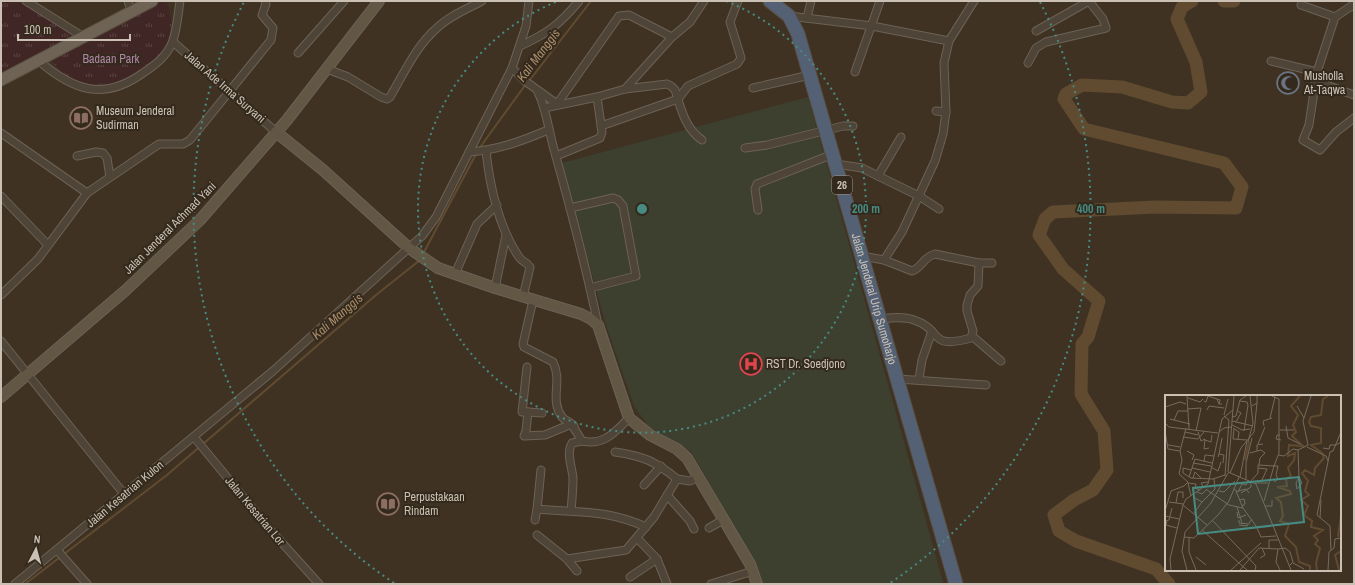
<svg xmlns="http://www.w3.org/2000/svg" width="1355" height="585" font-family="'Archivo Narrow',sans-serif">
	<style>
		.medical { fill: #3d3f2f }
		.park { fill: url(#park-tufts) }
		.lines { fill: none; stroke-linecap: round; stroke-linejoin: round }
		.stream { stroke: #604b30; stroke-width: 2 }
		.river { stroke: #604b30; stroke-width: 13 }
		.street-casing { stroke: #6c6255; stroke-width: 9 }
		.secondary-casing { stroke: #6c6255; stroke-width: 12 }
		.primary-casing { stroke: #5a5043; stroke-width: 13 }
		.highway-casing { stroke: #594f42; stroke-width: 15 }
		.street { stroke: #4e4437; stroke-width: 7 }
		.secondary { stroke: #625645; stroke-width: 10 }
		.primary { stroke: #6f6355; stroke-width: 11 }
		.highway { stroke: #546175; stroke-width: 13 }
		.ring { fill: none; stroke: #478c83; stroke-width: 2; stroke-dasharray: 2 4 }
		.labels { text-anchor: middle; stroke-width: 4; stroke-linejoin: round; paint-order: stroke }
		.shield { fill: #33291c; stroke: #9d9386; stroke-width: 1 }
		.shield-label { font-size: 11px; font-weight: bold; fill: #cac0b3 }
		.park-label { font-size: 12px; fill: #b087a7; stroke: #33291c }
		.poi-label { font-size: 12px; fill: #cac0b3; stroke: #33291c; text-anchor: start }
		.street-label { font-size: 12px; fill: #cac0b3; stroke: #33291c }
		.water-label { font-size: 13px; font-style: italic; fill: #aa8d6a; stroke: #33291c }
		.inset-river { fill: none; stroke: #604b30; stroke-width: 2 }
		.inset-road { fill: none; stroke: #776b5d; stroke-width: 1 }
		.view { fill: #478c83; fill-opacity: 0.15; stroke: #478c83; stroke-width: 2 }
		.inset-edge { fill: none; stroke: #cac0b3; stroke-width: 2 }
		.centre { fill: #478c83; stroke: #33291c; stroke-width: 2 }
		.ring-label { font-size: 12px; text-anchor: middle; font-weight: bold; fill: #478c83; stroke: #33291c; stroke-width: 4; stroke-linejoin: round; paint-order: stroke }
	</style>
	<defs>
		<pattern id="park-tufts" width="24" height="20" patternUnits="userSpaceOnUse"><rect width="24" height="20" fill="#402725"/><path d="M3 7l-1-3M5 7V3M7 7l1-3M15 17l-1-3M17 17v-4M19 17l1-3" fill="none" stroke="#5a4542"/></pattern>
	</defs>
	<rect width="100%" height="100%" fill="#3f3223"/>
	<path class="medical" d="M808,97L943,582L938,584H759L751,555L691,452L649,427L634,406L605,322L562,163Z"/>
	<g class="park">
		<path d="M1,1H31L83,33L1,74Z"/>
		<path d="M157,1L167,3C173,19 174,35 165,50C157,64 121,87 104,88C95,89 79,85 71,80C63,76 58,68 52,61L130,18Z"/>
	</g>
	<g class="lines">
		<g class="stream">
			<path d="M529,81L591,1"/>
			<path d="M478,150L526,84"/>
			<path d="M423,254L476,154"/>
			<path d="M25,584L167,475L376,295L420,260"/>
		</g>
		<g class="river">
			<path d="M1224,1H1234"/>
			<path d="M1169,584L1156,569L1076,541L1059,531L1054,515L1074,500L1093,490L1107,470L1104,431L1081,394L1082,344L1088,337L1099,301L1063,269L1039,235L1045,219L1053,212L1155,207L1236,208L1242,187L1224,163L1084,129L1064,99L1066,94L1082,85L1122,87L1172,102L1188,103L1201,92L1196,62L1177,19L1182,7L1192,1"/>
		</g>
		<g class="street-casing">
			<g id="street">
				<path d="M26,1L85,38"/>
				<path d="M128,1L131,11"/>
				<path d="M1301,5L1335,17"/>
				<path d="M1354,7L1353,5L1335,17L1317,72L1309,125L1303,140L1320,150L1336,132L1354,118"/>
				<path d="M789,16L872,26L949,41"/>
				<path d="M807,18L811,1"/>
				<path d="M1036,31L1089,1"/>
				<path d="M173,42L276,132"/>
				<path d="M520,46C548,33 559,25 579,1"/>
				<path d="M298,53L344,1"/>
				<path d="M39,61C74,91 104,101 143,73C155,65 166,57 172,43C177,31 178,14 180,1"/>
				<path d="M1271,61L1317,72"/>
				<path d="M1028,63L1036,48L1046,42L1106,28L1103,19L1089,1"/>
				<path d="M512,68L525,81L557,104L619,16L629,15L672,37L690,22L704,1"/>
				<path d="M327,69L348,77L381,97L387,99L390,97C404,73 416,46 437,28C449,16 467,9 482,1"/>
				<path d="M855,72L880,1"/>
				<path d="M1315,81L1354,95"/>
				<path d="M753,88L810,75"/>
				<path d="M625,89L672,37"/>
				<path d="M538,92C547,111 549,133 555,153C571,210 586,267 598,325"/>
				<path d="M544,108L597,97L625,89L667,84L671,86L675,90C681,109 685,128 702,140"/>
				<path d="M936,111L946,112"/>
				<path d="M601,126L678,99L688,86L737,64L741,58L730,22L738,1"/>
				<path d="M1,133L87,193L38,259L1,295"/>
				<path d="M901,137L878,176L919,196L939,209"/>
				<path d="M745,148L767,145L843,126H853"/>
				<path d="M486,151C490,188 498,226 519,257C522,262 527,262 530,267L523,297"/>
				<path d="M469,152C498,150 522,141 548,130"/>
				<path d="M77,156L96,152L103,153L107,158L110,177"/>
				<path d="M556,156L600,138L602,132L597,97"/>
				<path d="M836,164L862,168L878,176"/>
				<path d="M87,193L159,144H183L190,140L271,40L273,28L262,15L266,4L265,1"/>
				<path d="M1,196L48,245"/>
				<path d="M570,208L613,198L618,200L623,206L636,276L590,288"/>
				<path d="M758,210L755,189L757,184L833,154"/>
				<path d="M862,256L884,260L912,271C922,268 923,257 935,254L979,263H992"/>
				<path d="M884,260L902,232L935,161L943,134L946,112L944,63L949,41L974,1"/>
				<path d="M455,274L477,224L497,205"/>
				<path d="M495,288L506,235"/>
				<path d="M533,300L523,344L524,347L553,362C563,382 549,399 562,417C565,421 571,422 574,426"/>
				<path d="M880,319C891,318 903,316 914,320C944,330 927,350 971,338L973,331L967,311V305L970,295L978,286L979,263"/>
				<path d="M972,336L1001,361"/>
				<path d="M1,341L124,494"/>
				<path d="M527,367L522,412H528L526,431L524,436L545,435L569,425H572L582,441C604,446 615,432 629,418"/>
				<path d="M898,379L986,385"/>
				<path d="M919,379L922,360L932,331"/>
				<path d="M528,412L542,413"/>
				<path d="M194,437L267,526L319,584"/>
				<path d="M615,452C643,456 655,461 677,479"/>
				<path d="M541,470L537,509C578,513 606,509 646,527"/>
				<path d="M644,485L661,466"/>
				<path d="M667,495L690,521L694,529"/>
				<path d="M571,511C572,500 573,489 573,478C572,467 566,453 572,443L582,441"/>
				<path d="M535,520L537,509"/>
				<path d="M709,528L723,520"/>
				<path d="M537,535L567,559L626,550L654,517L677,479L690,481L698,477"/>
				<path d="M57,550L87,584"/>
				<path d="M567,559L577,571"/>
				<path d="M657,559L667,584"/>
				<path d="M630,577L657,559L637,538"/>
				<path d="M15,584L273,371L422,236L436,217L512,68L526,26L529,1"/>
				<path d="M711,584L753,571"/>
			</g>
		</g>
		<g class="secondary-casing">
			<g id="secondary">
				<path d="M276,132L323,170L409,248L438,268L495,288L581,314L591,319L598,325L629,418L650,435L677,449L687,458L750,564L757,584"/>
				<path d="M1,397L126,290L200,220L287,120L379,1"/>
			</g>
		</g>
		<g class="primary-casing">
			<path id="primary" d="M1,80L152,1"/>
		</g>
		<g class="highway-casing">
			<g id="highway">
				<path id="s1" d="M770,1L789,16L798,34L956,584"/>
			</g>
		</g>
		<use href="#street" class="street"/>
		<use href="#secondary" class="secondary"/>
		<use href="#primary" class="primary"/>
		<use href="#highway" class="highway"/>
	</g>
	<g class="ring">
		<path d="M726 1A224 224 0 1 1 558 1"/>
		<path d="M394 583A449 449 0 0 1 244 2M1040 2A449 449 0 0 1 890 583"/>
	</g>
	<defs>
		<g id="mosque-ring" transform="scale(1.15)"><circle r="9.5" fill="#33291c" stroke="#6b7280" stroke-width="1.5"/><path d="M3.5-4.9A6 6 0 1 0 3.5 4.9A5 5 0 1 1 3.5-4.9Z" fill="#6b7280"/></g>
		<g id="library-ring" transform="scale(1.15)"><circle r="9.5" fill="#33291c" stroke="#8d6e63" stroke-width="1.5"/><path d="M-6-4Q-3-5.5-.7-3.5V5Q-3 3-6 4ZM6-4Q3-5.5 .7-3.5V5Q3 3 6 4Z" fill="#8d6e63"/></g>
		<g id="hospital-ring" transform="scale(1.15)"><circle r="9.5" fill="#33291c" stroke="#e0444e" stroke-width="1.5"/><path d="M-5-5h3v3.5h4V-5h3V5h-3V1.5h-4V5h-3Z" fill="#e0444e"/></g>
	</defs>
	<g fill-rule="evenodd">
		<use href="#mosque-ring" x="1288" y="83"/>
		<use href="#library-ring" x="81" y="118"/>
		<use href="#hospital-ring" x="751" y="364"/>
		<use href="#library-ring" x="388" y="504"/>
	</g>
	<g class="labels">
		<rect class="shield" x="832" y="176" width="20" height="18" rx="3"/>
		<g class="shield-label">
			<text x="842" y="189">26</text>
		</g>
		<g class="park-label">
			<text x="111" y="63">Badaan Park</text>
		</g>
		<g class="poi-label">
			<text x="1304" y="80">Musholla<tspan x="1304" dy="14">At-Taqwa</tspan></text>
			<text x="96" y="115">Museum Jenderal<tspan x="96" dy="14">Sudirman</tspan></text>
			<text x="766" y="368">RST Dr. Soedjono</text>
			<text x="404" y="501">Perpustakaan<tspan x="404" dy="14">Rindam</tspan></text>
		</g>
		<g class="street-label">
			<text transform="translate(225 87) rotate(41)" y="4">Jalan Ade Irma Suryani</text>
			<text transform="translate(170 228) rotate(-45)" y="4">Jalan Jenderal Achmad Yani</text>
			<text dy="4" stroke="none"><textPath href="#s1" startOffset="320">Jalan Jenderal Urip Sumoharjo</textPath></text>
			<text transform="translate(125 494) rotate(-40)" y="4">Jalan Kesatrian Kulon</text>
			<text transform="translate(255 511) rotate(50)" y="4">Jalan Kesatrian Lor</text>
		</g>
		<g class="water-label">
			<text transform="translate(538 55) rotate(-53)" y="5">Kali Manggis</text>
			<text transform="translate(337 316) rotate(-41)" y="5">Kali Manggis</text>
		</g>
	</g>
	<g transform="translate(1165 395)">
		<rect width="176" height="176" fill="#3f3223"/>
		<path class="inset-river" d="M135,1L126,11L133,20L128,30L131,37L127,41L138,51L124,50L123,61L130,58L129,65L123,73L126,81L121,84L122,91L112,92L125,96L126,99L111,103L116,107L118,121L115,126L124,129L120,141L131,152L134,167L145,171V175M80,65L84,47M173,142L176,120M152,175L151,168L155,153L150,149L153,145L149,141L158,135L146,132L147,126L139,120L143,111L136,105L144,100L140,96L143,86L137,78L140,75L149,80L150,73L159,63L157,58L146,50L156,48V33L146,31L144,27L146,22L156,20L158,4L163,1M174,175L170,160L176,156"/>
		<path class="inset-road" d="M22,1L24,34M69,1L63,77L91,89L126,175M23,3L35,7L38,4M39,6L41,7L43,1L52,4M75,6L82,7L83,10L79,36M54,9L52,4L55,5L54,9H57M87,11L92,8V1M132,11L139,23M0,12L15,7L21,9M22,14L36,13L31,36M42,15L44,11L59,13M59,20L63,4M59,21L64,25L60,81M67,22L71,21L75,5L81,1M105,23L110,2M5,24L25,29M9,25L13,16H23M67,26L88,31M71,27L76,18L73,16M0,28L4,32L53,38M67,30L77,35L85,34M99,31L98,26L107,23M121,31L123,43L135,49M68,33L74,37L73,44M69,34L68,44L82,45M115,35H129M0,36L3,54L15,56M20,37L33,40M33,37L36,46L40,44M54,37L59,33L66,32M115,40H112L111,44L116,45M18,42L33,44L39,37M40,44L39,54L44,53M40,45L46,47L47,40M83,47L88,28L85,1M93,49L100,32M3,50L15,52M142,52L161,61L163,66M158,53L164,54L165,50H171L176,47M133,55L143,50L138,26L146,1M15,56L21,33M22,56L29,60L27,65M92,56V50L98,49M85,58L96,55L100,58L95,63L94,70M54,59L57,43M113,60L119,61L128,54L133,55L134,82M53,62L54,59L59,60L58,68M39,67L40,60L49,61M28,68L46,71M108,71H113L111,80L113,84L109,87M46,72L53,76L56,67M27,73L45,77M93,73L102,74L97,85M26,75L18,73V78L26,83L48,84L60,80M65,78L76,53L89,37L92,8M24,82L30,64L47,68M75,82L82,46M134,82L137,88L132,94L131,88ZM28,83L30,77L36,83M81,84V68L87,43M23,88L31,89L30,93L35,95M23,88L26,101M90,88H103M39,93L36,88L43,87M69,94L73,97L77,89L81,90L84,85M42,95L64,110L78,113L91,131L96,142L111,141M54,96L59,97L70,86M71,96L78,113M73,96L81,94L84,98M32,97L37,99L42,94M76,98L86,92V86L93,78V70L109,71L114,58V4L107,1M28,102L37,107L29,118M74,105L79,104L80,109L77,111M99,106L109,71M4,107L18,109M37,107L50,94L49,84M11,108L13,97H18V103M18,110L42,130M100,111H107V105M72,112L77,128M0,116L6,96L19,91L23,87L14,79L17,65L15,56M72,117L73,123L81,120M0,121L14,124M155,123L156,105M47,125L91,171L90,175M74,125V128L83,129M0,126L4,125L7,113M2,126L1,130L12,133M74,130L82,131L87,124M37,135L82,175M19,142L29,143L53,120L64,106L74,82M24,143V157L31,175M104,153V145H113M166,155L165,131L152,120L165,57L168,56L176,37M31,162L41,170M95,163L100,160L97,153M128,168L139,174M6,175L5,164L18,110L21,104L43,89L57,24L68,15M22,175L17,156L20,137L46,108L63,78M66,175L96,148M75,175L94,153L113,154M115,175L111,167L113,154L120,153L125,157L128,167L124,171M163,175L164,157L169,153L170,144L176,143"/>
		<path class="view" d="M134,82L139,127L33,139L28,93Z"/>
		<rect width="176" height="176" class="inset-edge"/>
	</g>
	<circle cx="642" cy="209" r="6" class="centre"/>
	<g class="ring-label">
		<text x="866" y="213">200 m</text>
		<text x="1091" y="213">400 m</text>
	</g>
	<rect width="1355" height="585" fill="none" stroke="#cac0b3" stroke-width="4"/>
	<g transform="translate(36 549) rotate(6)" stroke="#33291c" stroke-width="3" paint-order="stroke">
	<path d="M0-3L7 15L0 10L-7 15Z" fill="#cac0b3"/>
	<text y="-6" font-size="11" font-weight="bold" text-anchor="middle" fill="#cac0b3">N</text>
	</g>
	<path d="M18 34v6h112v-6" fill="none" stroke="#cac0b3" stroke-width="2"/>
	<text x="24" y="34" font-size="12" fill="#cac0b3" stroke="#33291c" stroke-width="3" paint-order="stroke">100 m</text>
</svg>
